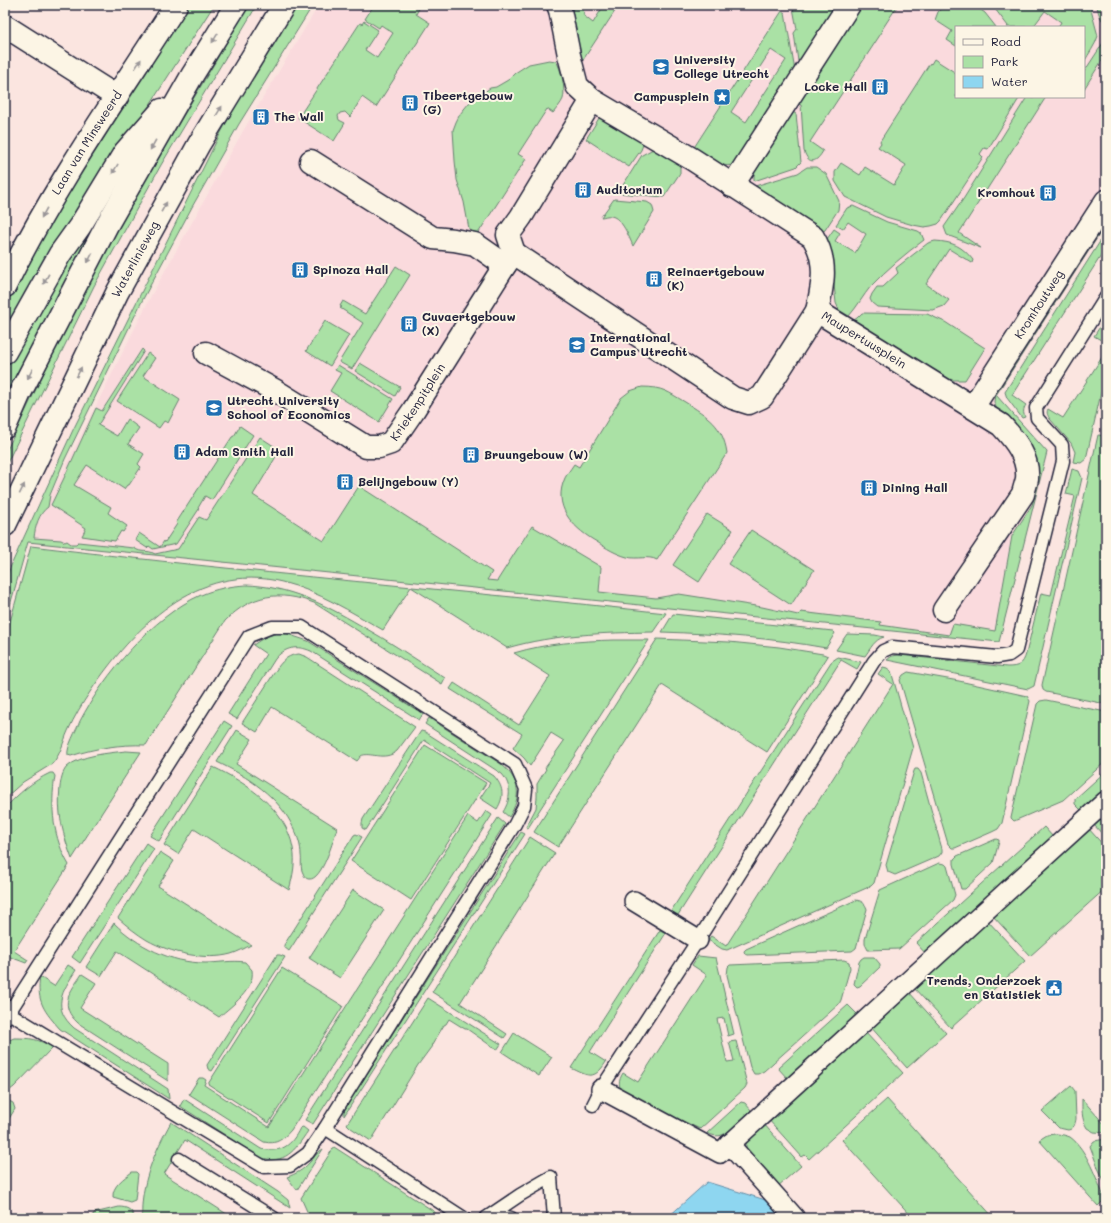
<svg xmlns="http://www.w3.org/2000/svg" width="1111" height="1223" font-family="Mali,sans-serif">
	<style>
		.built { fill: #fadadd; fill-rule: evenodd }
		.green { fill: #aae1a5; stroke: #668270; fill-rule: evenodd }
		.water { fill: #8ed6f0; stroke: #638ea8 }
		.lines { fill: none; stroke-linecap: round; stroke-linejoin: round }
		.service-casing { stroke: #22223b; stroke-width: 15 }
		.pedestrian-casing { stroke: #22223b; stroke-width: 22 }
		.minor-casing { stroke: #22223b; stroke-width: 25 }
		.primary-casing { stroke: #22223b; stroke-width: 25 }
		.service { stroke: #fcf5e5; stroke-width: 12 }
		.pedestrian { stroke: #fcf5e5; stroke-width: 19 }
		.minor { stroke: #fcf5e5; stroke-width: 22 }
		.primary { stroke: #fcf5e5; stroke-width: 22 }
		.oneway { fill: #9a9698 }
		.labels { text-anchor: middle; stroke-width: 4; stroke-linejoin: round; paint-order: stroke }
		.poi-label { font-size: 12px; font-weight: bold; fill: #22223b; stroke: #fcf5e5; text-anchor: start }
		.street-label { font-size: 12px; fill: #22223b; stroke: #fcf5e5 }
	</style>
	<rect width="100%" height="100%" fill="#fbe5e0"/>
	<filter id="ink" filterUnits="userSpaceOnUse"><feTurbulence type="fractalNoise" baseFrequency=".025" numOctaves="2"/><feDisplacementMap in="SourceGraphic" scale="8" xChannelSelector="R" yChannelSelector="G"/><feConvolveMatrix kernelMatrix="1 2 1 2 8 2 1 2 1" color-interpolation-filters="sRGB"/></filter>
	<g filter="url(#ink)">
		<path class="built" d="M319,5H1106V223L996,395L1048,452L999,642L27,543L151,296L243,131ZM956,27H1084V97H956Z"/>
		<g class="green">
			<path d="M189,5H214L77,218L5,337V306L22,271L50,221L106,134L104,132L144,72H146Z"/>
			<path d="M249,5H257L161,165L94,286L5,467V454C33,396 60,337 90,280C140,187 195,96 249,5Z"/>
			<path d="M297,5H313L239,124L192,207L143,299L65,459L50,495L48,507C39,513 35,527 34,538L61,540L65,542L67,541L71,544H76L78,542L134,548C142,554 147,549 155,554L178,549L199,517L206,520L260,437L280,450L253,495L324,541L359,486L492,572L487,580L497,581L532,526L601,567L599,592L656,598L679,594L762,607L798,615L801,612L881,622L880,625L949,635L953,624L995,631L1012,536L1032,505L1035,495L1038,482L1036,460L1030,445L1020,430L997,410L994,402L995,394L1106,218V224L996,395L1047,452L999,642L28,542L5,623V580L13,561L73,430L217,140L234,108Z"/>
			<path d="M374,5H421L416,14L430,23L376,107L362,97L350,117L345,112L340,113L338,116L339,120L345,123L334,141L298,118L360,23L362,24L364,21L378,30L365,50L377,58L393,33L381,25L379,28L365,19Z"/>
			<path d="M570,5H583L584,16L593,23L604,5H619L581,63Z"/>
			<path d="M789,5H838L801,62L798,61L794,33L797,29L793,8L789,7Z"/>
			<path d="M862,5H898L881,31L882,32L810,142L823,151C817,162 809,166 804,151L801,105L798,104Z"/>
			<path d="M944,5H974L985,13L996,27H956V46L947,40L952,31L935,20L938,12Z"/>
			<path d="M986,5H1092L1091,10L1098,36C1095,46 1089,53 1084,62V27H1058L1061,22L1045,11L1033,27H1007L1008,26L992,5L988,8Z"/>
			<path d="M1097,5H1105L1102,10L1106,13V24C1100,19 1098,13 1097,5Z"/>
			<path d="M782,11L785,13L795,71L733,165C717,168 706,157 693,149ZM771,50L786,60L746,122L731,112Z"/>
			<path d="M1106,40V54L1084,89V72L1103,43Z"/>
			<path d="M934,59L956,73V97H1020L988,149L984,148L980,154L983,157L941,221L938,224L931,226L924,227L913,225L886,217L845,197L835,181V172L841,163L860,175L865,167L894,185L906,165L878,147L881,143L880,141L930,63L931,64Z"/>
			<path d="M549,60L556,61C561,68 566,90 563,99C561,104 557,108 553,113L547,109L518,154L526,159L477,235L469,229L464,202L457,180L455,161L453,130L456,122L460,114L469,103L490,88L496,87L508,80L515,73L529,64Z"/>
			<path d="M1027,97H1046L959,233L981,248L978,247L947,235L944,227L964,198Z"/>
			<path d="M793,112L796,114L801,162L796,167L754,181V172L756,167H758Z"/>
			<path d="M601,115L644,142L641,150L629,167L586,139Z"/>
			<path d="M653,149L680,165V173L664,197L618,193L642,155Z"/>
			<path d="M807,167H816L826,174L839,201L838,210L825,230L822,232L758,190L755,186L798,173Z"/>
			<path d="M614,199L647,202L652,205L654,212L633,246C629,237 622,218 611,216C607,215 604,217 601,217Z"/>
			<path d="M853,206L887,222L918,231L921,233L924,240C905,254 887,269 871,286C863,296 857,307 849,316L839,310L836,303L830,247L827,239L834,229L840,233L835,241L855,253L866,234L848,222L843,229L836,225L847,208Z"/>
			<path d="M87,227L92,229L22,365L5,401V369L23,335Z"/>
			<path d="M1106,232V248L1012,395L1026,405C1023,409 1023,413 1025,417L1022,418L1007,398L1005,392Z"/>
			<path d="M935,241C953,242 962,246 973,260L972,263L949,249L926,284L949,300L944,306L933,310L877,307L872,303L870,299L872,294L877,287H883L898,273L896,268L928,243Z"/>
			<path d="M396,266L410,275L352,369L339,362L363,323L340,308L342,307L340,306L343,301L365,314Z"/>
			<path d="M862,313L927,314L945,322L985,348L965,380H951L944,377L854,320L857,318Z"/>
			<path d="M325,321L349,335L330,366L306,351Z"/>
			<path d="M1101,325L1106,328V343L1094,336Z"/>
			<path d="M142,349L144,351L98,425L117,436L127,419L139,428L128,444L144,454L138,464L141,467L129,485H127L124,489L87,465L74,485L111,507L108,513L127,526L123,532L121,531L115,541L82,536L86,528L51,505L64,478L96,408L102,411Z"/>
			<path d="M1106,351V371L1086,459L1081,463L1073,462L1075,452L1071,443L1050,419C1048,416 1046,413 1048,409L1063,418Z"/>
			<path d="M148,353L155,358L143,376L180,400L168,423L164,421L159,428L117,401Z"/>
			<path d="M360,363L400,387L395,396L355,371Z"/>
			<path d="M338,365L393,399L379,422L330,391L341,373L335,370Z"/>
			<path d="M642,387C663,387 668,392 685,402C707,416 723,425 727,453L657,560C648,555 637,560 627,557C616,554 606,548 597,542C576,530 554,510 563,483C565,476 570,470 574,464L579,467L621,398L630,391Z"/>
			<path d="M240,426L253,435L212,500L205,496L198,508L199,509L176,544L153,549L149,546L147,548L135,540L139,533L160,547L164,541L165,542L177,524L176,523L232,437L234,436Z"/>
			<path d="M1098,435L1106,436V704L1046,692L1043,690L1042,685Z"/>
			<path d="M1072,469L1079,471L1082,478L1034,686L1028,689L887,660L892,656L899,655L1007,667C1018,667 1023,665 1026,654L1041,593L1051,595L1075,496L1066,494Z"/>
			<path d="M707,514L733,530L699,582L673,565Z"/>
			<path d="M751,530L814,570L791,605L728,564Z"/>
			<path d="M31,546C242,572 454,590 666,613L653,632C604,633 555,634 507,648L411,587L383,630C351,612 318,591 282,582C197,561 133,628 90,692C82,704 74,717 68,731C63,742 61,754 52,764L23,782L5,798V640Z"/>
			<path d="M246,585C288,586 324,604 360,625C389,641 417,660 445,678L442,684L314,603C279,590 252,594 225,621L146,745C120,744 95,748 71,756L68,755C66,748 77,729 80,721C104,675 153,616 201,595C215,589 230,586 246,585Z"/>
			<path d="M673,614L833,631L835,633L826,648C771,638 718,634 662,632Z"/>
			<path d="M278,633L287,634L308,641L423,714L419,720L311,651C297,645 285,647 275,659L237,719L228,714L266,654L253,645L265,637Z"/>
			<path d="M847,634L875,635L884,637C874,640 871,648 865,656L836,650Z"/>
			<path d="M657,639L729,642L779,647L823,654L828,656L767,752L662,685L558,847L534,832Z"/>
			<path d="M614,640H649L528,828L526,827L536,808L537,797V784L546,769L545,768L564,741L551,733L530,766L524,758L513,748L522,734L450,689L454,683L519,725L550,676L514,653C547,643 580,641 614,640Z"/>
			<path d="M299,654L307,657L415,727L397,751C384,762 369,751 361,756C360,757 358,760 357,761L272,707L257,732L242,723L278,667C284,659 289,655 299,654Z"/>
			<path d="M838,657L861,662L857,669L841,660L678,915L671,911L831,662Z"/>
			<path d="M883,667L887,668L891,671L913,748L874,883L871,886L727,950L722,949L708,940L711,936L726,946L893,684L878,674Z"/>
			<path d="M908,672L959,681L1027,696L1030,701L1002,823L998,829L992,832L955,848H952L948,844L900,680L903,675Z"/>
			<path d="M1046,700L1106,712V761L1063,800L1014,821L1011,818L1037,704L1040,701Z"/>
			<path d="M429,718L501,764C520,780 522,796 509,817L503,812C511,799 512,786 502,774L425,724Z"/>
			<path d="M224,721L232,726L159,841L150,836Z"/>
			<path d="M237,730L252,739L236,764L337,828C334,838 322,881 309,879C306,879 304,876 303,873C300,868 302,861 301,855C301,846 298,837 294,829C279,796 248,777 217,762Z"/>
			<path d="M421,731L425,732L494,776C503,786 505,796 497,809L480,798L490,783L424,740L366,830L362,828V823L363,819Z"/>
			<path d="M425,745L486,783L411,900L351,861Z"/>
			<path d="M126,751L141,752L72,859C63,835 57,813 60,787C61,780 62,772 67,767C80,755 109,753 126,751Z"/>
			<path d="M213,767C247,783 286,809 293,848C296,862 293,876 289,890L194,829L178,854L164,845Z"/>
			<path d="M915,769H918L921,773L942,849V852L939,856L895,875L888,872L886,865L914,771Z"/>
			<path d="M1106,771V789L1082,811L1075,804V799Z"/>
			<path d="M50,773H53L55,776C50,807 53,838 69,865L14,951L28,960L26,963L5,955V808C18,794 33,781 50,773Z"/>
			<path d="M486,811L492,815L291,1130C283,1139 277,1145 264,1142L189,1094L199,1078H203L206,1080L204,1085L269,1127L468,816L478,823Z"/>
			<path d="M1106,812V838L1093,824Z"/>
			<path d="M498,818L505,824L313,1124L305,1120Z"/>
			<path d="M1044,827L1053,837L925,953L916,943Z"/>
			<path d="M1088,828L1106,848V888L1030,956L992,915Z"/>
			<path d="M521,832L525,834L344,1116V1110L347,1105Z"/>
			<path d="M356,834L362,837L289,951L284,947V945L354,835Z"/>
			<path d="M530,837L555,853L460,1003L507,1034L504,1038L432,992Z"/>
			<path d="M996,839L999,840V842L993,863L965,889H961L954,864V859L957,856Z"/>
			<path d="M146,843L154,849L80,963L72,957Z"/>
			<path d="M160,852L174,861L158,886L251,945C245,948 238,952 231,954C206,961 170,953 147,940C137,934 127,926 118,918Z"/>
			<path d="M939,863L945,864L947,866L955,895L953,900L899,949L868,950L865,944V939L880,890Z"/>
			<path d="M353,890L384,910L340,978L309,958Z"/>
			<path d="M856,900C862,901 865,903 867,909L856,948L852,951L747,955L745,954L744,951L746,949Z"/>
			<path d="M987,920L1025,961L951,1028L913,987Z"/>
			<path d="M114,923C137,946 171,963 205,963C218,963 232,960 245,962L252,970C255,990 232,1005 219,1017L117,951L101,976L86,967Z"/>
			<path d="M660,930L666,933L590,1052L606,1062C594,1081 588,1076 571,1068Z"/>
			<path d="M277,955H280L285,957L212,1071L208,1069L207,1065Z"/>
			<path d="M698,956L716,958L734,1034L728,1036L724,1018L717,1019L727,1062L734,1061L729,1042L736,1041L747,1084L745,1088L700,1129L624,1094C618,1087 618,1081 623,1073L638,1082L707,975L692,965Z"/>
			<path d="M864,957H874L880,964V967L860,986L857,987L854,984L859,962L861,959Z"/>
			<path d="M844,960L849,962L850,968L841,1000L839,1004L764,1071L758,1074H754L750,1067L727,975L728,967L730,965Z"/>
			<path d="M68,965L76,970C62,992 51,1007 74,1028L168,1089L169,1099L60,1029C45,1012 36,1002 40,977L54,986Z"/>
			<path d="M282,968L343,1006L269,1123L208,1084Z"/>
			<path d="M82,974L96,983L80,1008L168,1064V1081L78,1023C58,1005 70,992 82,974Z"/>
			<path d="M908,991L946,1033L907,1068L870,1026Z"/>
			<path d="M428,998L501,1044L497,1050L467,1029H465L449,1019L446,1024L444,1025L432,1045H431L432,1046L418,1065L371,1141L351,1128L347,1124Z"/>
			<path d="M848,1005L857,1014L787,1078L778,1068Z"/>
			<path d="M864,1031L903,1073L809,1159L805,1155L802,1157L767,1118Z"/>
			<path d="M514,1033L552,1057L539,1076L502,1052Z"/>
			<path d="M14,1038C32,1038 37,1039 53,1047L14,1087L5,1094V1063L8,1058L5,1056V1042Z"/>
			<path d="M1071,1086L1075,1091L1076,1119C1075,1124 1074,1129 1068,1130L1059,1128L1042,1111Z"/>
			<path d="M184,1099L261,1149C282,1153 291,1146 300,1128L303,1127L308,1131C295,1150 285,1166 259,1157L180,1106Z"/>
			<path d="M887,1099L994,1218H913L842,1140Z"/>
			<path d="M1082,1099L1106,1126V1133L1094,1132L1087,1128C1081,1118 1082,1110 1082,1099Z"/>
			<path d="M5,1101H9L13,1103L15,1109L5,1125Z"/>
			<path d="M741,1102L745,1103L751,1110C745,1116 730,1133 722,1135C717,1137 711,1135 707,1133Z"/>
			<path d="M171,1122L278,1192L288,1200L290,1208L185,1140L164,1174L233,1218H142C140,1184 155,1151 171,1122Z"/>
			<path d="M763,1123L801,1166L777,1187L746,1150V1141Z"/>
			<path d="M1055,1134C1060,1134 1065,1135 1070,1137C1087,1149 1097,1181 1105,1199L1098,1206L1039,1140L1047,1135Z"/>
			<path d="M1106,1139V1184L1098,1168L1090,1146L1094,1141Z"/>
			<path d="M334,1147L435,1212L432,1218H310L301,1198Z"/>
			<path d="M323,1149L297,1190L287,1177C296,1174 303,1170 309,1163C314,1158 317,1152 323,1149Z"/>
			<path d="M132,1172H136L138,1174L135,1200L130,1202L113,1197C112,1186 124,1178 132,1172Z"/>
			<path d="M119,1207C127,1207 133,1210 134,1218H91L94,1213Z"/>
		</g>
		<path class="water" d="M707,1182L772,1202L786,1218H667Z"/>
		<g class="lines">
			<g class="service-casing">
				<g id="service">
					<path d="M5,1019L249,636L272,627H302L515,764L526,789L524,806L515,824L325,1128L308,1153L290,1166L264,1167L9,1013"/>
					<path d="M593,1105L601,1089L698,940L874,661L883,651L892,647L997,657L1009,655L1016,650L1063,461L1062,445L1037,418L1036,408L1106,297"/>
					<path d="M325,1128L464,1218"/>
					<path d="M179,1159L274,1218"/>
					<path d="M486,1218L520,1195L551,1177L554,1218"/>
					<path d="M501,1218L506,1217L511,1218"/>
				</g>
			</g>
			<g class="pedestrian-casing">
				<g id="pedestrian">
					<path d="M634,901L698,940"/>
					<path d="M601,1089L720,1153L1106,801"/>
					<path d="M729,1144L795,1218"/>
				</g>
			</g>
			<g class="minor-casing">
				<g id="minor">
					<path d="M558,5L560,10L569,55L577,86L592,100L692,159L813,237C828,262 823,284 817,311"/>
					<path d="M5,26L117,97"/>
					<path d="M311,161L433,238L454,240L475,244L505,265"/>
					<path d="M732,186L849,5"/>
					<path id="s1" d="M514,253L733,398L749,403L762,397L817,311L1001,425C1015,440 1029,457 1027,479C1026,484 1024,489 1023,494L944,610"/>
					<path id="s2" d="M5,286C53,187 117,97 176,5"/>
					<path id="s3" d="M206,353L276,391L366,447H379L391,443L413,411L505,265L514,253L508,235L521,217L592,100"/>
					<path id="s4" d="M973,407L1106,201"/>
				</g>
			</g>
			<g class="primary-casing">
				<g id="primary">
					<path d="M5,352L60,254L80,226L125,152L162,110"/>
					<path d="M5,427L19,395L108,223L193,74L236,5"/>
					<path id="s5" d="M5,525L117,293L199,144L284,5"/>
				</g>
			</g>
			<use href="#service" class="service"/>
			<use href="#pedestrian" class="pedestrian"/>
			<use href="#minor" class="minor"/>
			<use href="#primary" class="primary"/>
		</g>
		<defs><path id="oneway-solid" d="M-6-.8H1V-3.2L6.5 0L1 3.2V.8H-6Z"/></defs>
		<g class="oneway">
			<use href="#oneway-solid" transform="translate(215 38) rotate(122)"/>
			<use href="#oneway-solid" transform="translate(138 64) rotate(-57)"/>
			<use href="#oneway-solid" transform="translate(219 111) rotate(-58)"/>
			<use href="#oneway-solid" transform="translate(153 145) rotate(119)"/>
			<use href="#oneway-solid" transform="translate(115 169) rotate(121)"/>
			<use href="#oneway-solid" transform="translate(164 207) rotate(-61)"/>
			<use href="#oneway-solid" transform="translate(44 213) rotate(119)"/>
			<use href="#oneway-solid" transform="translate(90 258) rotate(117)"/>
			<use href="#oneway-solid" transform="translate(46 279) rotate(119)"/>
			<use href="#oneway-solid" transform="translate(79 372) rotate(-64)"/>
			<use href="#oneway-solid" transform="translate(30 374) rotate(117)"/>
			<use href="#oneway-solid" transform="translate(22 489) rotate(-64)"/>
		</g>
	</g>
	<defs>
		<g id="university-square" transform="scale(0.9)"><rect x="-9" y="-9" width="18" height="18" rx="4" fill="#1f6fb2" stroke="#fcf5e5"/><path d="M0-5L7-2L0 1L-7-2ZM-4 1L0 2.5L4 1V4Q0 6-4 4Z" fill="#fff"/></g>
		<g id="building-square" transform="scale(0.9)"><rect x="-9" y="-9" width="18" height="18" rx="4" fill="#1f6fb2" stroke="#fcf5e5"/><path d="M-4-6H4V6H1V3H-1V6H-4ZM-2.5-4.3h1.7v1.8h-1.7ZM.8-4.3h1.7v1.8H.8ZM-2.5-1h1.7V.8h-1.7ZM.8-1h1.7V.8H.8Z" fill="#fff"/></g>
		<g id="sight-square" transform="scale(0.9)"><rect x="-9" y="-9" width="18" height="18" rx="4" fill="#1f6fb2" stroke="#fcf5e5"/><path d="M0-6L1.8-2.2L6-1.7L2.9 1.2L3.7 5.4L0 3.3L-3.7 5.4L-2.9 1.2L-6-1.7L-1.8-2.2Z" fill="#fff"/></g>
		<g id="civic-square" transform="scale(0.9)"><rect x="-9" y="-9" width="18" height="18" rx="4" fill="#1f6fb2" stroke="#fcf5e5"/><path d="M-.6-6.5H3V-4.5H.6V-3L4-1V1h2V6H-6V1h2V-1L-.6-3ZM-1.2 2.5V6h2.4V2.5Z" fill="#fff"/></g>
	</defs>
	<g fill-rule="evenodd">
		<use href="#university-square" x="661" y="67"/>
		<use href="#building-square" x="880" y="87"/>
		<use href="#sight-square" x="722" y="97"/>
		<use href="#building-square" x="410" y="103"/>
		<use href="#building-square" x="261" y="117"/>
		<use href="#building-square" x="583" y="190"/>
		<use href="#building-square" x="1048" y="193"/>
		<use href="#building-square" x="300" y="270"/>
		<use href="#building-square" x="654" y="279"/>
		<use href="#building-square" x="409" y="324"/>
		<use href="#university-square" x="577" y="345"/>
		<use href="#university-square" x="214" y="408"/>
		<use href="#building-square" x="182" y="452"/>
		<use href="#building-square" x="471" y="455"/>
		<use href="#building-square" x="345" y="482"/>
		<use href="#building-square" x="869" y="488"/>
		<use href="#civic-square" x="1054" y="988"/>
	</g>
	<g class="labels">
		<g class="poi-label">
			<text x="674" y="64">University<tspan x="674" dy="14">College Utrecht</tspan></text>
			<text x="867" y="91" text-anchor="end">Locke Hall</text>
			<text x="423" y="100">Tibeertgebouw<tspan x="423" dy="14">(G)</tspan></text>
			<text x="709" y="101" text-anchor="end">Campusplein</text>
			<text x="274" y="121">The Wall</text>
			<text x="596" y="194">Auditorium</text>
			<text x="1035" y="197" text-anchor="end">Kromhout</text>
			<text x="313" y="274">Spinoza Hall</text>
			<text x="667" y="276">Reinaertgebouw<tspan x="667" dy="14">(K)</tspan></text>
			<text x="422" y="321">Cuvaertgebouw<tspan x="422" dy="14">(X)</tspan></text>
			<text x="590" y="342">International<tspan x="590" dy="14">Campus Utrecht</tspan></text>
			<text x="227" y="405">Utrecht University<tspan x="227" dy="14">School of Economics</tspan></text>
			<text x="195" y="456">Adam Smith Hall</text>
			<text x="484" y="459">Bruungebouw (W)</text>
			<text x="358" y="486">Belijngebouw (Y)</text>
			<text x="882" y="492">Dining Hall</text>
			<text x="1041" y="985" text-anchor="end">Trends, Onderzoek<tspan x="1041" dy="14">en Statistiek</tspan></text>
		</g>
		<g class="street-label">
			<text dy="4" stroke="none"><textPath href="#s2" startOffset="165">Laan van Minsweerd</textPath></text>
			<text dy="4" stroke="none"><textPath href="#s5" startOffset="296">Waterlinieweg</textPath></text>
			<text dy="4" stroke="none"><textPath href="#s4" startOffset="122">Kromhoutweg</textPath></text>
			<text dy="4" stroke="none"><textPath href="#s1" startOffset="451">Maupertuusplein</textPath></text>
			<text dy="4" stroke="none"><textPath href="#s3" startOffset="260">Kriekenpitplein</textPath></text>
		</g>
	</g>
	<rect width="1111" height="1223" fill="none" stroke="#fcf5e5" stroke-width="20"/>
	<rect x="10" y="10" width="1091" height="1203" fill="none" stroke="#22223b" stroke-width="1.5" filter="url(#ink)"/>
	<rect x="955" y="26" width="130" height="72" fill="#fcf5e5" stroke="#a5a1a1"/>
	<rect x="963" y="39" width="20" height="6" fill="#fcf5e5" stroke="#a5a1a1"/>
	<text x="991" y="46" font-size="12" fill="#22223b">Road</text>
	<rect x="963" y="56" width="20" height="12" fill="#aae1a5" stroke="#a5a1a1"/>
	<text x="991" y="66" font-size="12" fill="#22223b">Park</text>
	<rect x="963" y="76" width="20" height="12" fill="#8ed6f0" stroke="#a5a1a1"/>
	<text x="991" y="86" font-size="12" fill="#22223b">Water</text>
</svg>
